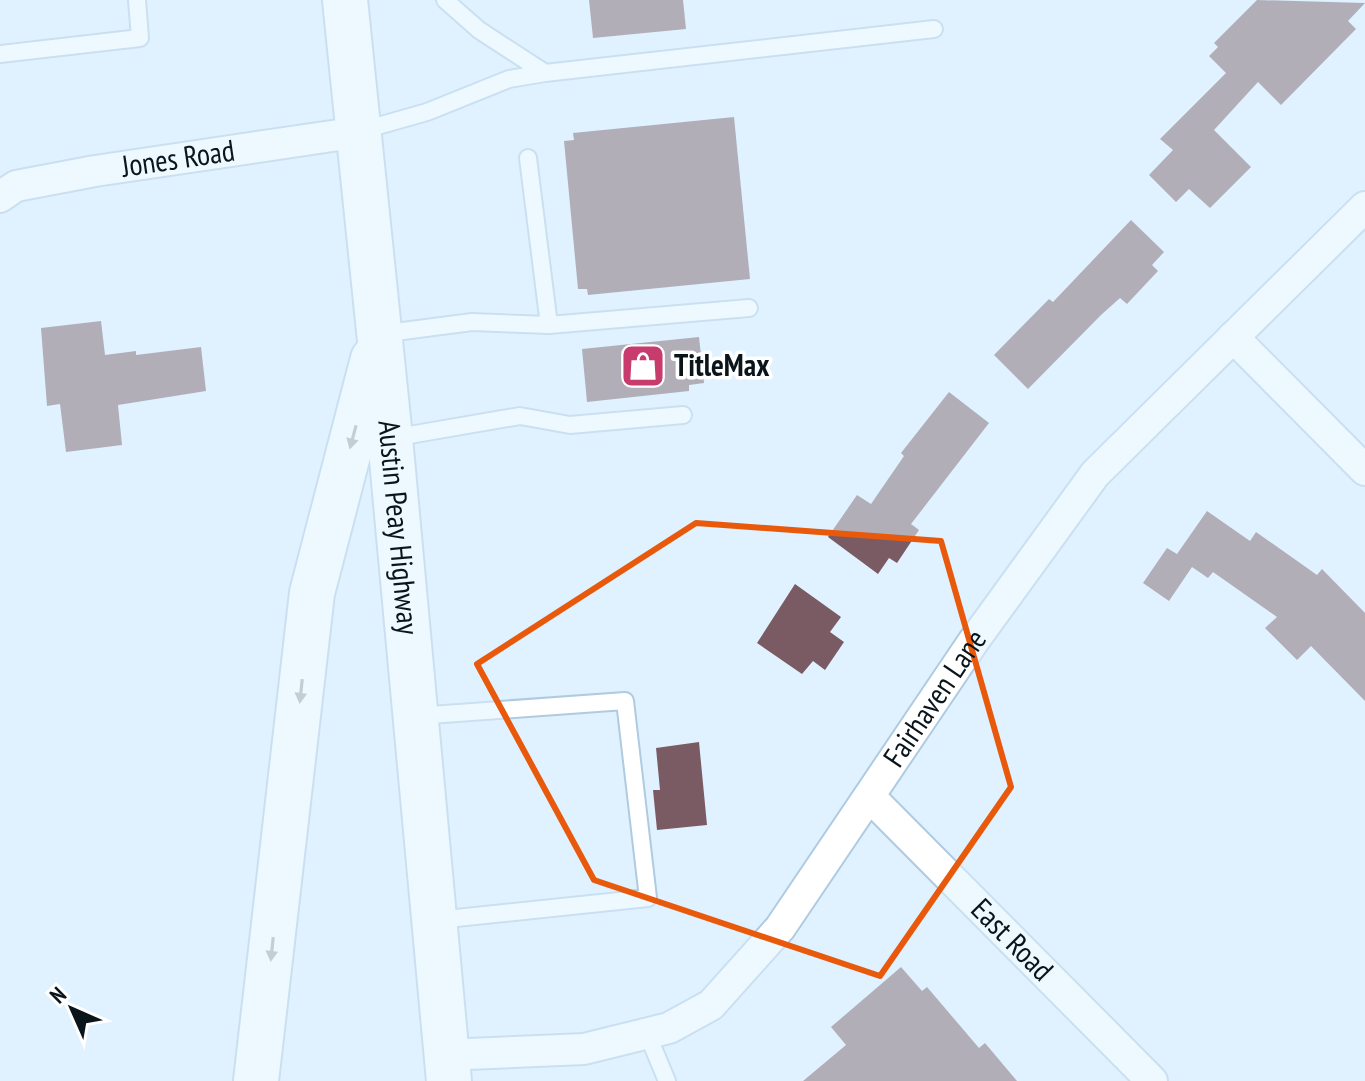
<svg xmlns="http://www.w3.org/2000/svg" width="1365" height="1081" font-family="'PT Sans Narrow',sans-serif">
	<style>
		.building { fill: #7b5b63 }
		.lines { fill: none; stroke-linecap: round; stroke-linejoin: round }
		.service-casing { stroke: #afcbe1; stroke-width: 20 }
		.minor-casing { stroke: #afcbe1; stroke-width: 34 }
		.primary-casing { stroke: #afcbe1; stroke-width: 48 }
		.service { stroke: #fff; stroke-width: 16 }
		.minor { stroke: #fff; stroke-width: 30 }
		.primary { stroke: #fff; stroke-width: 44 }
		.oneway { fill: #9da1a4 }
		.marked { fill: none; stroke: #e8590c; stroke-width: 6; stroke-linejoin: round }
		.labels { text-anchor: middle; stroke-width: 7; stroke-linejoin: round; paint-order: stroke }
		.street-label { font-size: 30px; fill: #0a141b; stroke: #fff }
		.poi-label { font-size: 30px; font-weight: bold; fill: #0a141b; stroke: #fff; text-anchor: start }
	</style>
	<rect width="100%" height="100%" fill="#e0f2ff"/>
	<g class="building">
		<path d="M589,0H683L686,29L593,38Z"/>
		<path d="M1257,0L1365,3L1348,21L1356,29L1281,105L1258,82L1214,130L1251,167L1210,208L1189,189L1176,202L1149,175L1173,150L1160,139L1226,73L1209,56L1218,47L1214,43Z"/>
		<path d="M734,117L750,279L588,295L587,289H578L564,141L574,140L573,133Z"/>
		<path d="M1131,220L1164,252L1152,265L1158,271L1127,304L1120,298L1101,315L1028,389L994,355L1049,299L1053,302Z"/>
		<path d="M101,321L105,355L136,351V355L201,347L206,391L118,405L122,445L66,452L60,404L47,406L41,328Z"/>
		<path d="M699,337L704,383L689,385V391L587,402L582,349Z"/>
		<path d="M949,392L989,423L911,524L919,530L897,563L889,558L878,574L828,537L857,495L871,504L904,456L901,453Z"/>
		<path d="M1207,511L1250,541L1256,532L1317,575L1322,569L1365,613V701L1311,646L1297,660L1265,628L1277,617L1213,572L1208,578L1192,567L1169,601L1143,583L1167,548L1177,554Z"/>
		<path d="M795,584L841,617L830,632L844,642L825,670L813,661L802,674L757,643Z"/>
		<path d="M699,742L707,825L657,830L653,790H660L656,748Z"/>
		<path d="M901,967L922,991L927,987L979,1048L985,1043L1017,1081H803L846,1045L831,1027Z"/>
	</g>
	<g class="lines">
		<g class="service-casing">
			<g id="service">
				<path d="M445,0L479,30L545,73"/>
				<path d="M0,54L140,38L137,0"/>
				<path d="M360,131L427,112L509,79L545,73L934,29"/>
				<path d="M528,158L549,325"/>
				<path d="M380,334L472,322L549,325L749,308"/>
				<path d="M392,438L520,416L570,425L683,415"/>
				<path d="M416,716L625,701L648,898L437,920"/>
				<path d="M647,1033L667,1081"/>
			</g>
		</g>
		<g class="minor-casing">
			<g id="minor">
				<path id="s1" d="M0,197L16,186L95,171L359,132"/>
				<path d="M1233,337L1365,470"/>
				<path id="s2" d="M871,798L1152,1081"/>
				<path id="s3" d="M444,1055L584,1049L669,1028L711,1005L780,928L973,642L1095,474L1365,207"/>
			</g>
		</g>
		<g class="primary-casing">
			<g id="primary">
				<path id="s4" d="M345,0L390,438L449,1081"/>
				<path d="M256,1081L312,593L373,359"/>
			</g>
		</g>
		<use href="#service" class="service"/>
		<use href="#minor" class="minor"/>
		<use href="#primary" class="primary"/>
	</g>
	<defs><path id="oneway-solid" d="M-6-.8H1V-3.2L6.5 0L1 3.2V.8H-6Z" transform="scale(2)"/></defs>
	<g class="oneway">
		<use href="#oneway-solid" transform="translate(353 437) rotate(105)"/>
		<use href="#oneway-solid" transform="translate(301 691) rotate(96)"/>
		<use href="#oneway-solid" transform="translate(272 949) rotate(96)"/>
	</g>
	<path d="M0 0H1365V1081H0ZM696,523L941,541L1011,787L880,976L594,880L477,664Z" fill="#e0f2ff" fill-opacity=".55" fill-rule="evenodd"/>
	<path class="marked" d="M696,523L941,541L1011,787L880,976L594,880L477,664Z"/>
	<defs>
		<g id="shop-square" transform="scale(2.3)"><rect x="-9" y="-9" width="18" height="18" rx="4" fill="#c73b6d" stroke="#fff"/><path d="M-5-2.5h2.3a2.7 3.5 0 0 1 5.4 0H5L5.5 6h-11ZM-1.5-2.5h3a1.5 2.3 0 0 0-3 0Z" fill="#fff"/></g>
	</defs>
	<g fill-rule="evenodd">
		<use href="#shop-square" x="643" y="366"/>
	</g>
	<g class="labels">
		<g class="street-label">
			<text dy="10" stroke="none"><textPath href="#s1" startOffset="184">Jones Road</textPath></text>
			<text dy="10" stroke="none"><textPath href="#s4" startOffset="530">Austin Peay Highway</textPath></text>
			<text dy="10" stroke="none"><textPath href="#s3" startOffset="656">Fairhaven Lane</textPath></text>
			<text dy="10" stroke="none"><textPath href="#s2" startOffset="200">East Road</textPath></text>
		</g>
		<g class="poi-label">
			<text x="674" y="376">TitleMax</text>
		</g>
	</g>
	<g transform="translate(72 1009) rotate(315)" stroke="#ffffff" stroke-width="6" paint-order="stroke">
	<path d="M0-6L14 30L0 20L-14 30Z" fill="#0a141b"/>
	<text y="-12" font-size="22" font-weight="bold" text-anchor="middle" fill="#0a141b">N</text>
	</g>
</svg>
